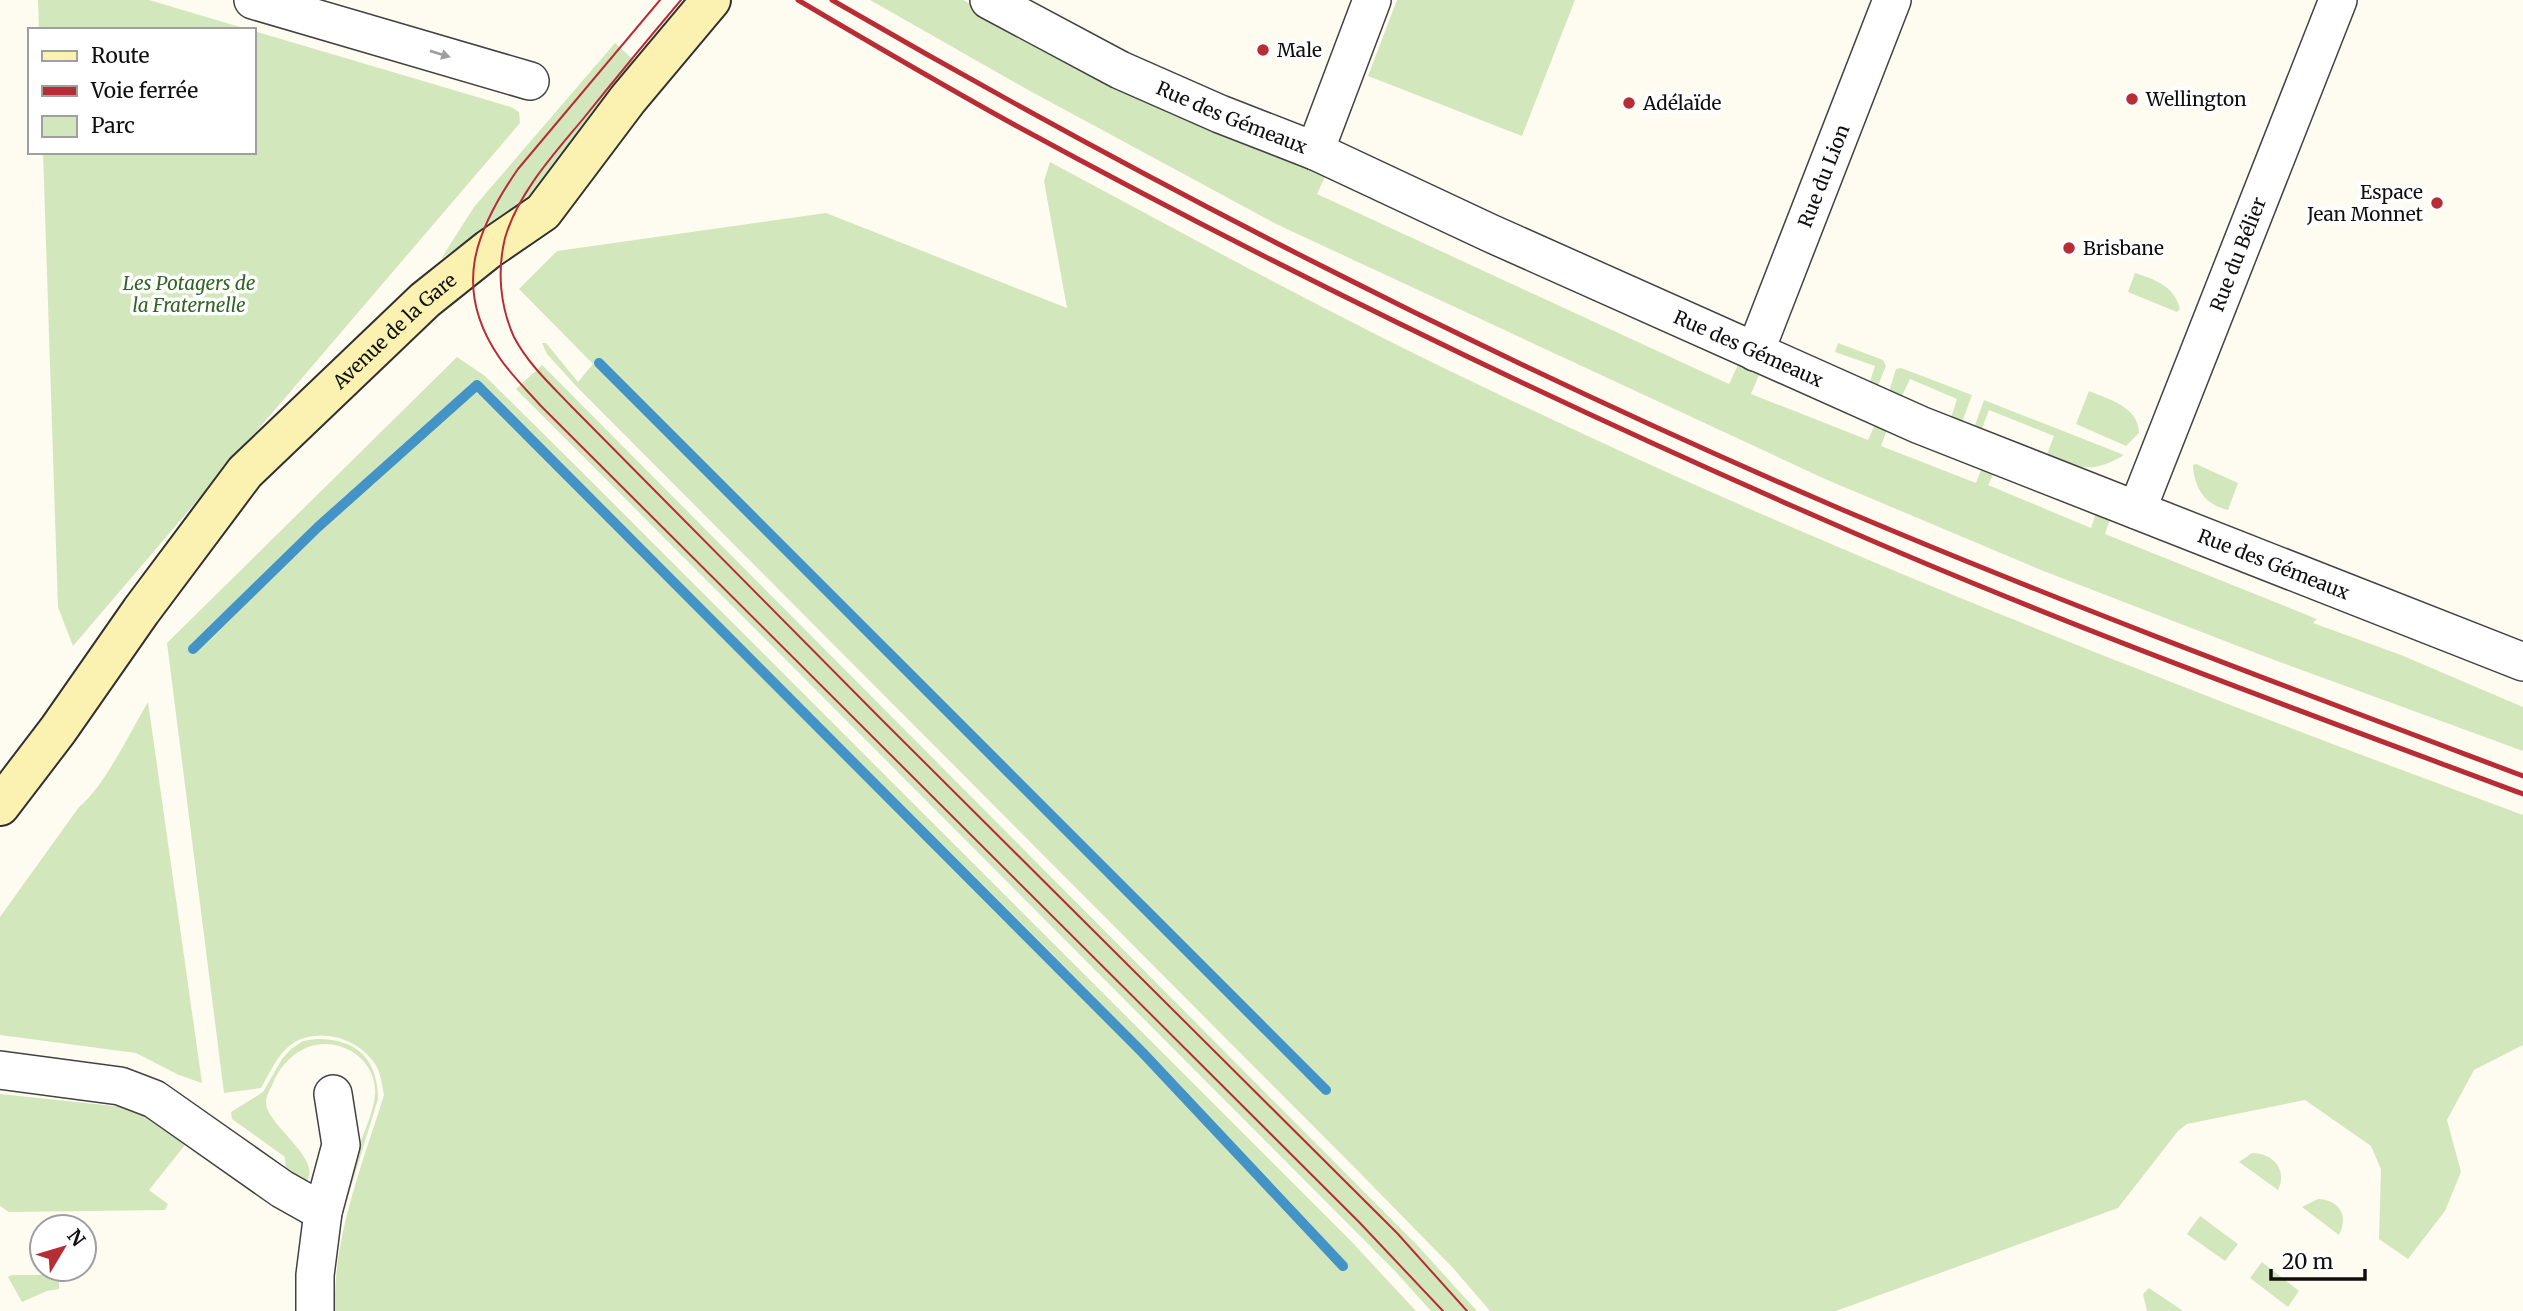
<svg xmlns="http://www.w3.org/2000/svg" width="2523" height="1311" font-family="Merriweather,serif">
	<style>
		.green { fill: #d3e7bc }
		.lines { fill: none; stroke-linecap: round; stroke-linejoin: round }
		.stream { stroke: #4393c6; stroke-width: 10 }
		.street-casing { stroke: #424242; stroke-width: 40 }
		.secondary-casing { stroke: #313131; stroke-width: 42 }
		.street { stroke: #fff; stroke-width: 37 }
		.secondary { stroke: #fbf1b0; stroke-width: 38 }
		.tram { stroke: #b82d35; stroke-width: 2 }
		.rail { stroke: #b82d35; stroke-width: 5 }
		.oneway { fill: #9f9f9f }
		.poi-dot { fill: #b82d35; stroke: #fff; stroke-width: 2.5 }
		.labels { text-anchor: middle; stroke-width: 7; stroke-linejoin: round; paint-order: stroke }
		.poi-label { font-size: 19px; fill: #0f0f0f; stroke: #fff; text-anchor: start }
		.street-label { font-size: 19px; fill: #0f0f0f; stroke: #fff }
		.park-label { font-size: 19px; font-style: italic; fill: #306422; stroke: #fff }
	</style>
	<rect width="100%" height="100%" fill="#fefbf1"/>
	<g class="green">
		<path d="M38,0H149L250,30H39Z"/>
		<path d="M870,0H963L1170,114L1281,156L1328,170L1317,194L1729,384L1738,365L1759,375L1751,394L1868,440L1876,422L1888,427L1881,446L1976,483L1983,465L1996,469L1988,485L2091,528L2097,509L2111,516L2105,534L2317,619L2313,623L2401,655L2523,707V751L2261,655L2041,570L1825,479L1276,224L1030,91Z"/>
		<path d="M1397,0H1575L1522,136L1368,76Z"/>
		<path d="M254,31L511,107L519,112L520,123L73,646L58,607L43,152H254Z"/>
		<path d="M615,43L637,63L534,194L441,259L474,207Z"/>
		<path d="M1050,162C1197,241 1345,322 1496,393C1830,553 2176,687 2523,815V1045L2474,1070L2447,1120L2461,1172L2445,1211L2408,1259L2379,1239L2381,1169L2371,1146L2305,1100L2187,1124L2178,1131L2118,1208L1836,1311H1490L1453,1268L1360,1173L576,386L547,354L542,343H546L578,382L593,364L519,289L557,251L826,213L1067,308L1044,181Z"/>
		<path d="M2135,273C2156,280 2174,286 2180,309L2177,312L2128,292Z"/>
		<path d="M1838,343L1883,360L1886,366L1876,390L1868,388L1875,366L1835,352Z"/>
		<path d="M457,357L485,376L584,474L1350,1240L1416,1311H335C333,1236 362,1166 384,1095C382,1085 381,1073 375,1064C358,1037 314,1025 288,1047C276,1058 269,1074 261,1088L224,1093L167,643Z"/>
		<path d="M542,365L1417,1245L1477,1311H1431L1394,1270L516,389Z"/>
		<path d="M1901,368L1972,395L1961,425L1950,421L1957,399L1910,379L1900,400L1888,395L1896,369Z"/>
		<path d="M2089,391C2108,399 2139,407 2139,433L2126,446L2076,424Z"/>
		<path d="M1984,400L2124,455C2090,475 2082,467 2046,457L2054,436L1989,410L1981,431L1974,428Z"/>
		<path d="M2196,464L2238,483L2228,510C2205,505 2194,488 2193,465Z"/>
		<path d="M148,702L202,1083L179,1075L136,1053L0,1035V917L79,807C105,786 130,732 148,702Z"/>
		<path d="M316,1039C356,1038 378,1059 378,1099L329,1259C337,1222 347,1186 358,1150C363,1133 374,1112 375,1094C376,1078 368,1062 354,1053C322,1032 287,1050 273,1083C270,1090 266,1095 266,1103C267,1126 326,1161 305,1183L286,1177L285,1157L232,1119L231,1112L263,1092L282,1059L291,1049L303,1041Z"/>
		<path d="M0,1094L133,1108L168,1129L185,1145L149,1190L168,1204L165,1210L9,1212L0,1206Z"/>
		<path d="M2252,1153C2272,1153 2288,1169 2278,1190L2239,1162Z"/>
		<path d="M2318,1199C2339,1200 2349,1215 2339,1235L2302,1207Z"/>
		<path d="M2200,1216L2238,1244L2225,1261L2187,1234Z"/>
		<path d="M2262,1262L2299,1291L2288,1307L2250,1278Z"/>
		<path d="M12,1275H53L59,1282V1289L47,1291L22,1302L8,1277Z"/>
		<path d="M2149,1288L2183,1311H2147L2143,1294Z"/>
	</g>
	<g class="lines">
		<g class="stream">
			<path d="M599,363L1326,1090"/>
			<path d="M193,649L318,527L477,385L1142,1052L1343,1266"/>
		</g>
		<g class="street-casing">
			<g id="street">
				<path d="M253,0L530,81"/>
				<path id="s1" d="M989,0L1120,70L1220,114L1315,151L1490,233L1920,425L2523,662"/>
				<path d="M1315,151L1372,0"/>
				<path id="s2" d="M1755,352L1892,0"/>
				<path id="s3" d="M2137,510L2338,0"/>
				<path d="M0,1070L120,1086L154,1099L282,1189L323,1212"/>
				<path d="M315,1311V1275L323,1212L341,1145L333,1094"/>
			</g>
		</g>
		<g class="secondary-casing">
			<g id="secondary">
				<path id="s4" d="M0,806L58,730L141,611L245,472L425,300L489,249L543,212L628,99L711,0"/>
			</g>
		</g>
		<use href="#street" class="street"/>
		<use href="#secondary" class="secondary"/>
		<g class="tram">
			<path d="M660,0L518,169C475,231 452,288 499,357C511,375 527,390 541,406L1359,1222L1443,1311"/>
			<path d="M681,0C648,39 615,79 583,119C554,154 518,193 505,238C497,271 500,306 514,337C528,364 551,385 571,406L882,720L1397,1233L1467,1311"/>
		</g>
		<g class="rail">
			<path d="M798,0C869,42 941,84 1013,124C1279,269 1551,401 1829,522C2056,622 2290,707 2523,794"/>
			<path d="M832,0C1158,189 1496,361 1843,510C2067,605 2295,690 2523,776"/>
		</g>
	</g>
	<defs><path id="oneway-solid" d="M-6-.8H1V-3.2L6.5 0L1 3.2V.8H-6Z" transform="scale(1.75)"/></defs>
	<use class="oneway" href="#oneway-solid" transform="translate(440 54) rotate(17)"/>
	<g class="poi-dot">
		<circle cx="1263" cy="50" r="7"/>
		<circle cx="2132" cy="99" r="7"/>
		<circle cx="1629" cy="103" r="7"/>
		<circle cx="2437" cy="203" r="7"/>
		<circle cx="2069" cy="248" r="7"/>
	</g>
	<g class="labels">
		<g class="poi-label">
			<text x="1277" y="57">Male</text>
			<text x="2146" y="106">Wellington</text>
			<text x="1643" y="110">Adélaïde</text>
			<text x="2423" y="199" text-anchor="end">Espace<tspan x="2423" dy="22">Jean Monnet</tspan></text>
			<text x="2083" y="255">Brisbane</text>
		</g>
		<g class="street-label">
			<text dy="7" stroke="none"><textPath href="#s1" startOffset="270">Rue des Gémeaux</textPath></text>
			<text dy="7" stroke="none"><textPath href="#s2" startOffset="189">Rue du Lion</textPath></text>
			<text dy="7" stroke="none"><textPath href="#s3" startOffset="275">Rue du Bélier</textPath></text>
			<text dy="7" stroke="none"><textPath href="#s4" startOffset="620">Avenue de la Gare</textPath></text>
			<text dy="7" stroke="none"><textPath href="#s1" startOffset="836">Rue des Gémeaux</textPath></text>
			<text dy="7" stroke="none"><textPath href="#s1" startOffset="1404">Rue des Gémeaux</textPath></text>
		</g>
		<g class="park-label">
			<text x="189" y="290">Les Potagers de<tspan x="189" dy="22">la Fraternelle</tspan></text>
		</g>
	</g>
	<rect x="28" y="28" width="228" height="126" fill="#ffffff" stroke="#9f9f9f" stroke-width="2"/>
	<rect x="42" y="51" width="35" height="10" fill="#fbf1b0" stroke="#9f9f9f" stroke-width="2"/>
	<text x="91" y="63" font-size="21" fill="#0f0f0f">Route</text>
	<rect x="42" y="86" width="35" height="10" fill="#b82d35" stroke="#9f9f9f" stroke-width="2"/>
	<text x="91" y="98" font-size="21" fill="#0f0f0f">Voie ferrée</text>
	<rect x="42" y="116" width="35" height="21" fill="#d3e7bc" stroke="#9f9f9f" stroke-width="2"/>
	<text x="91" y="133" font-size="21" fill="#0f0f0f">Parc</text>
	<g transform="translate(63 1248) rotate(52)"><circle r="33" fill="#ffffff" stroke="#9f9f9f" stroke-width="2"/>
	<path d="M0-5L12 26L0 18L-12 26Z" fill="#b82d35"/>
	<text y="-10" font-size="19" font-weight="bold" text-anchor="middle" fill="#0f0f0f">N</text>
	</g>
	<path d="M2271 1269v10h94v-10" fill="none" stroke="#0f0f0f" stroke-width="3.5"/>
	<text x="2282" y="1269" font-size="21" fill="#0f0f0f" stroke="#ffffff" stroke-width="5" paint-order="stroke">20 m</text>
</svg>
